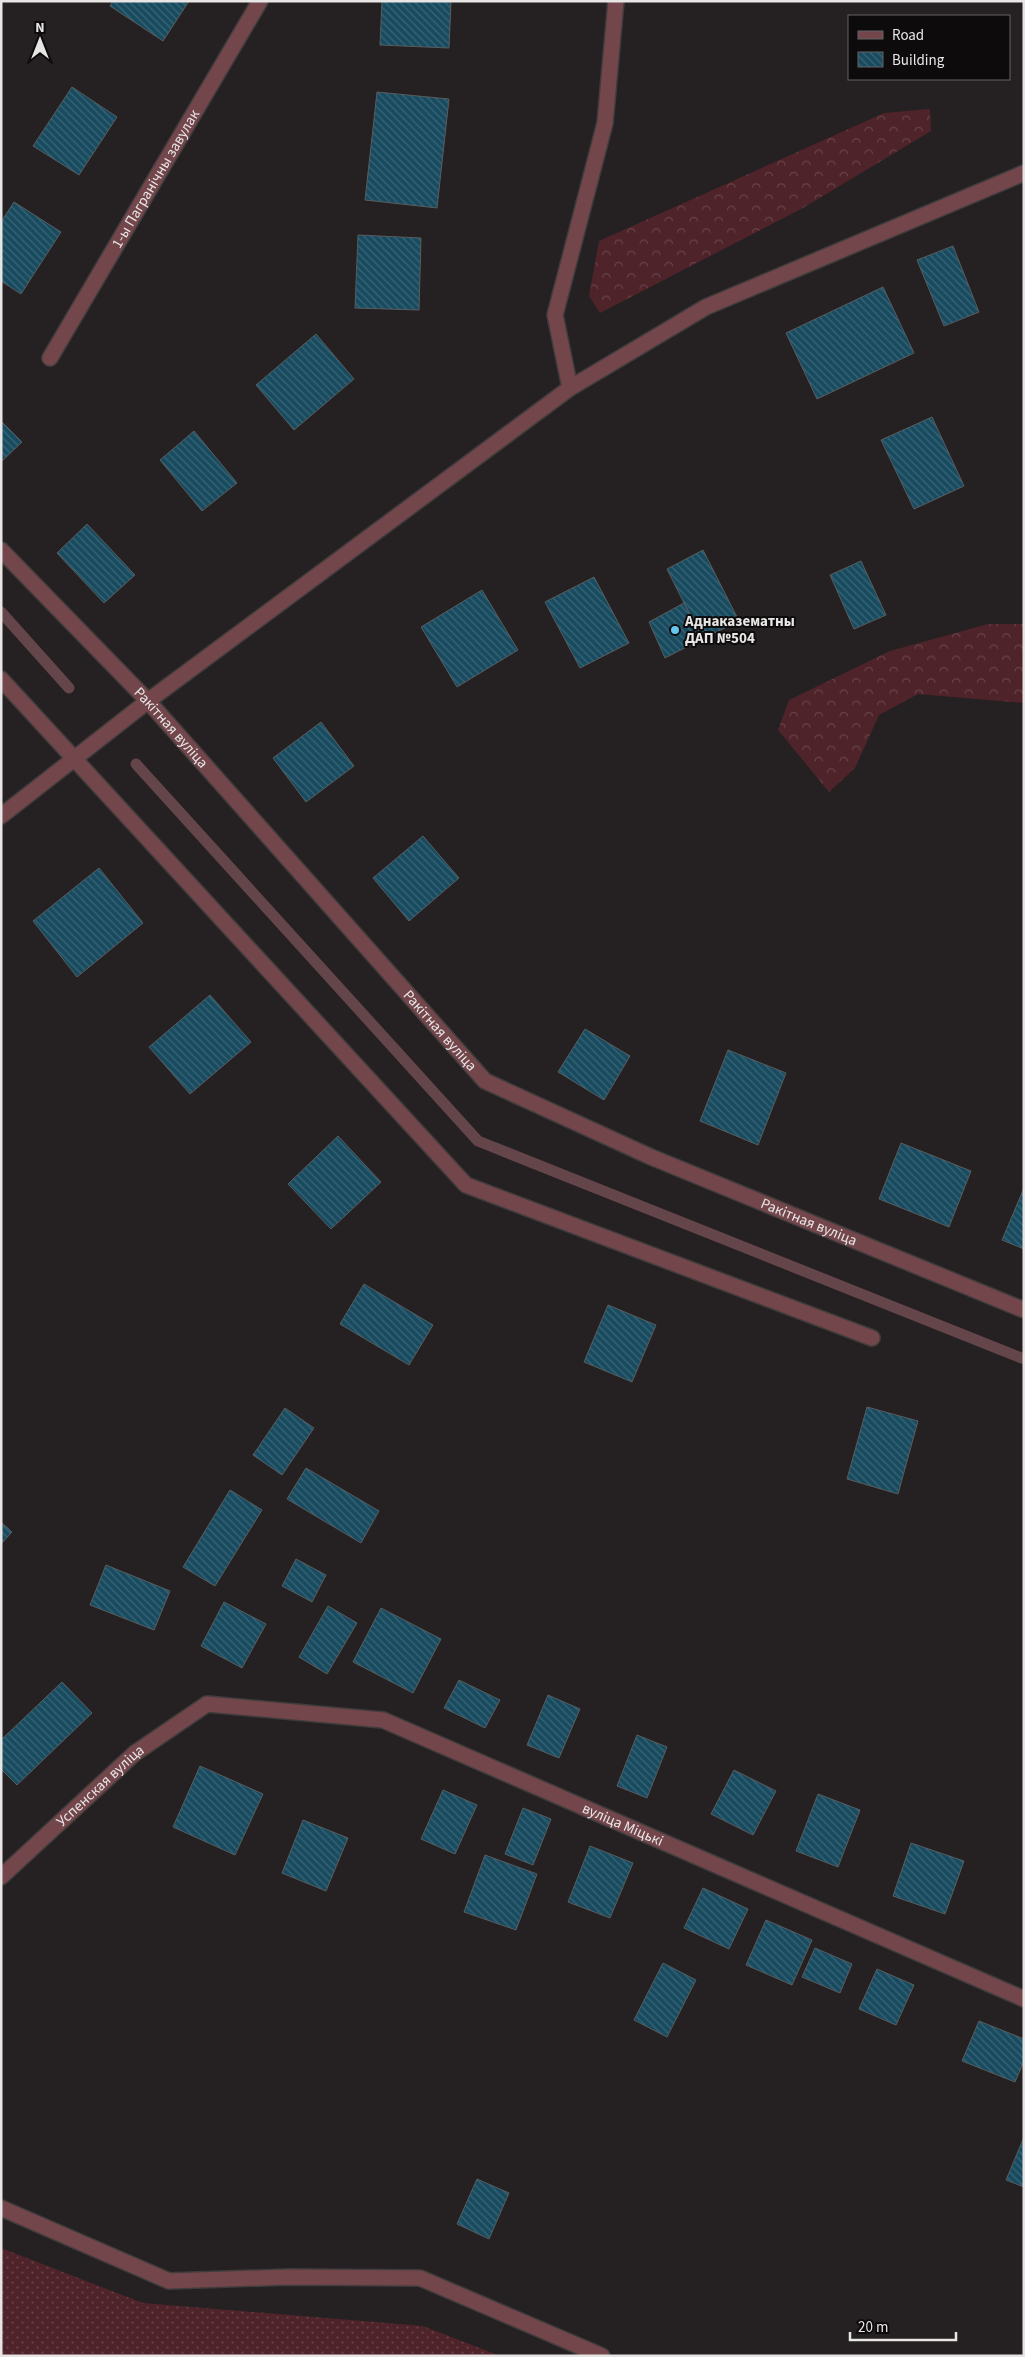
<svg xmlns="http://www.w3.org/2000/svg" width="1025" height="2357" font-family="'Source Sans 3',sans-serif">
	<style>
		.grass { fill: url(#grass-dots) }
		.forest { fill: url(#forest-crowns) }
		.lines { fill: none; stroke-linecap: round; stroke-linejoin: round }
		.stream { stroke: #64454a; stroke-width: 11 }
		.building { fill: url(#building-back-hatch); stroke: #585d5f }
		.minor-casing { stroke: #403c3c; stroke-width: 18 }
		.minor { stroke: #73464c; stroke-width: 15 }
		.poi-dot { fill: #65c5ee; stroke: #0d0b0b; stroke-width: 2 }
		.labels { text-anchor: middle; stroke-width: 4; stroke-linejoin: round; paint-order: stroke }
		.street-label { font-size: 15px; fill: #e8e5e5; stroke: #0d0b0b }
		.poi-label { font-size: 15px; font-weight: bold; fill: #e8e5e5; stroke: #0d0b0b; text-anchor: start }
	</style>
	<defs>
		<pattern id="grass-dots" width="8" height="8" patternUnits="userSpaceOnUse" patternTransform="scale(1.25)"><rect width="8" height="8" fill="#4f232a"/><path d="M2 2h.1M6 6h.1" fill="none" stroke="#684349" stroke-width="1.8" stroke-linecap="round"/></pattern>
		<pattern id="forest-crowns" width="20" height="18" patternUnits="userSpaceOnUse" patternTransform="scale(1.25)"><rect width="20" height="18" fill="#4f232a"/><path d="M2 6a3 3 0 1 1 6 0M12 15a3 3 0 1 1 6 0" fill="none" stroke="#684349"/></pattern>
		<pattern id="building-back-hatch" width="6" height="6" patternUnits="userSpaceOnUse" patternTransform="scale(1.25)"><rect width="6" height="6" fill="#184b5f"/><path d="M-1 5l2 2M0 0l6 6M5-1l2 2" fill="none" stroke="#3a6576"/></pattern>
	</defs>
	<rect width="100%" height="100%" fill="#252021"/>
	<path class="grass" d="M1,2248L143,2303L423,2326L500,2356H1Z"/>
	<g class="forest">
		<path d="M930,109L931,131L803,208L600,313L589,296L599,241L884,113Z"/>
		<path d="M988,624H1024V703L918,694L879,715L855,768L829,792L778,730L789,700L890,651Z"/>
	</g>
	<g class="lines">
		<g class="stream">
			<path d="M1,612L69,688"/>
			<path d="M136,764L478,1141L1024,1359"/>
		</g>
	</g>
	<g class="building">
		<path d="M113,1H189L163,41L110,6Z"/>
		<path d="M382,1H451L449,48L380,45Z"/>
		<path d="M72,87L117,117L79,175L33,146Z"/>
		<path d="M377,92L449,99L437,208L365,200Z"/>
		<path d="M14,202L61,232L21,294L1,281V222Z"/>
		<path d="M358,235L421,238L419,310L355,308Z"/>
		<path d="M953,246L979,312L944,326L917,260Z"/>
		<path d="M883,287L914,353L817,399L786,333Z"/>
		<path d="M316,334L354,379L294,430L256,385Z"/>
		<path d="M932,417L964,486L914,509L881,440Z"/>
		<path d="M1,421L22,442L1,462Z"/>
		<path d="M194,431L237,483L202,511L160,460Z"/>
		<path d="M87,524L135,575L104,603L57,553Z"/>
		<path d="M703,550L739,621L702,639L667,569Z"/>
		<path d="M861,561L886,615L854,629L830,575Z"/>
		<path d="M594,577L629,643L580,668L545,602Z"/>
		<path d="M482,590L518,650L457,687L421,627Z"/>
		<path d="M684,603L702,639L665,658L649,622Z"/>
		<path d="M321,722L354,766L306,802L273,758Z"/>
		<path d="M423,836L459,878L409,921L373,878Z"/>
		<path d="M99,868L143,923L77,977L33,921Z"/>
		<path d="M210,995L251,1042L190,1094L149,1047Z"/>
		<path d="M585,1029L630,1056L604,1100L558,1072Z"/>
		<path d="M728,1050L786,1073L758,1145L700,1121Z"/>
		<path d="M338,1136L381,1182L331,1229L288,1184Z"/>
		<path d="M901,1143L971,1171L949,1227L879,1199Z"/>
		<path d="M1024,1188V1249L1002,1240Z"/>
		<path d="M364,1284L433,1325L409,1365L340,1324Z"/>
		<path d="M608,1305L656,1325L632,1382L584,1362Z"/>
		<path d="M867,1407L918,1421L898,1494L847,1479Z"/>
		<path d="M285,1408L314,1428L282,1475L253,1455Z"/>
		<path d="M306,1468L379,1511L361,1543L287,1499Z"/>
		<path d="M230,1490L262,1510L215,1586L183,1567Z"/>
		<path d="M1,1522L12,1532L1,1544Z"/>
		<path d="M296,1559L326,1575L312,1602L282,1586Z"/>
		<path d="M106,1565L170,1591L154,1630L90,1605Z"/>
		<path d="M224,1602L266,1624L242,1668L201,1646Z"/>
		<path d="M328,1606L357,1623L327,1674L299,1657Z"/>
		<path d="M381,1608L441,1639L413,1693L353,1662Z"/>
		<path d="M459,1680L500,1700L485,1728L444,1708Z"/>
		<path d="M62,1682L92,1713L17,1785L1,1769V1740Z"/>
		<path d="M548,1695L580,1709L559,1758L527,1745Z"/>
		<path d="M637,1735L667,1747L647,1798L617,1786Z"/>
		<path d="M200,1766L263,1794L235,1855L173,1827Z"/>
		<path d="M734,1770L776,1791L753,1835L711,1814Z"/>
		<path d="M443,1790L477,1805L455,1854L421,1839Z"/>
		<path d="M818,1794L860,1810L838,1867L796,1851Z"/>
		<path d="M523,1808L551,1819L533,1865L505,1854Z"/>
		<path d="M303,1820L348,1838L326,1891L282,1873Z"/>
		<path d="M911,1843L964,1861L945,1914L893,1896Z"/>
		<path d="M590,1846L633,1863L610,1918L568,1902Z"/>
		<path d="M485,1855L537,1874L516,1930L464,1912Z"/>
		<path d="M703,1888L748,1909L729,1949L684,1928Z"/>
		<path d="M766,1920L812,1940L792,1985L746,1965Z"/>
		<path d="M815,1948L852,1964L840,1993L802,1977Z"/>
		<path d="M663,1963L696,1980L667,2037L634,2020Z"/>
		<path d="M877,1969L914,1985L896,2025L859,2009Z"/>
		<path d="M979,2021L1024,2039V2061L1015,2082L962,2061Z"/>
		<path d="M1024,2137V2187L1006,2180Z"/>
		<path d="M477,2179L509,2193L489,2239L457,2224Z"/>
	</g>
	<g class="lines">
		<g class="minor-casing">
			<g id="minor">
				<path id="s1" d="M50,358L260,1"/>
				<path d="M570,388L555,315L605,123L616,1"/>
				<path id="s2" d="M1,550L148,701L485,1081L651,1157L1024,1310"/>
				<path d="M1,679L466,1185L872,1338"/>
				<path d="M1,816L148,701L570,388L706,307L1024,173"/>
				<path id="s3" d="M1,1877L135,1753L207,1704L383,1720L1024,1999"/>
				<path d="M1,2208L169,2281L289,2277L420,2278L602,2356"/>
			</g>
		</g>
		<use href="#minor" class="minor"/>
	</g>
	<circle class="poi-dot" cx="675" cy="630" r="5"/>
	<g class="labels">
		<g class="street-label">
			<text dy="5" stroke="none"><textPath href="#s1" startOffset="208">1-ы Пагранічны завулак</textPath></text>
			<text dy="5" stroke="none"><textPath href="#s2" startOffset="246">Ракітная вуліца</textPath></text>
			<text dy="5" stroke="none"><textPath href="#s2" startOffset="651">Ракітная вуліца</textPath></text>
			<text dy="5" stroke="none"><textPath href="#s2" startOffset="1072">Ракітная вуліца</textPath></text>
			<text dy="5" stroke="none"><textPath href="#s3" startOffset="135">Успенская вуліца</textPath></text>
			<text dy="5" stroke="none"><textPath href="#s3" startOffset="708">вуліца Міцькі</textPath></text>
		</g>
		<g class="poi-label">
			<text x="685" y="626">Аднаказематны<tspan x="685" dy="17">ДАП №504</tspan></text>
		</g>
	</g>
	<rect width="1025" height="2357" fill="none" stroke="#e8e5e5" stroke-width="5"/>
	<rect x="848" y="15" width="162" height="65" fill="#0d0b0b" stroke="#656262"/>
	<rect x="858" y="31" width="25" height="8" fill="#73464c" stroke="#656262"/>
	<text x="892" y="40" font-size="15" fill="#e8e5e5">Road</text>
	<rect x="858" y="52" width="25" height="15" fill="url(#building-back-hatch)" stroke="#656262"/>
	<text x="892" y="65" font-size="15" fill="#e8e5e5">Building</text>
	<g transform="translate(40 40)" stroke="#0d0b0b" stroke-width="4" paint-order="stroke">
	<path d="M0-4L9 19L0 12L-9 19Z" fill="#e8e5e5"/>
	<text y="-8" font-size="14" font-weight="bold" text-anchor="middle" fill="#e8e5e5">N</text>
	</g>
	<path d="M850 2332v8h106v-8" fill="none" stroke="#e8e5e5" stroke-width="2.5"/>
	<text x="858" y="2332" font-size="15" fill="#e8e5e5" stroke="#0d0b0b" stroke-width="4" paint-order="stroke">20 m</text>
</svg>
